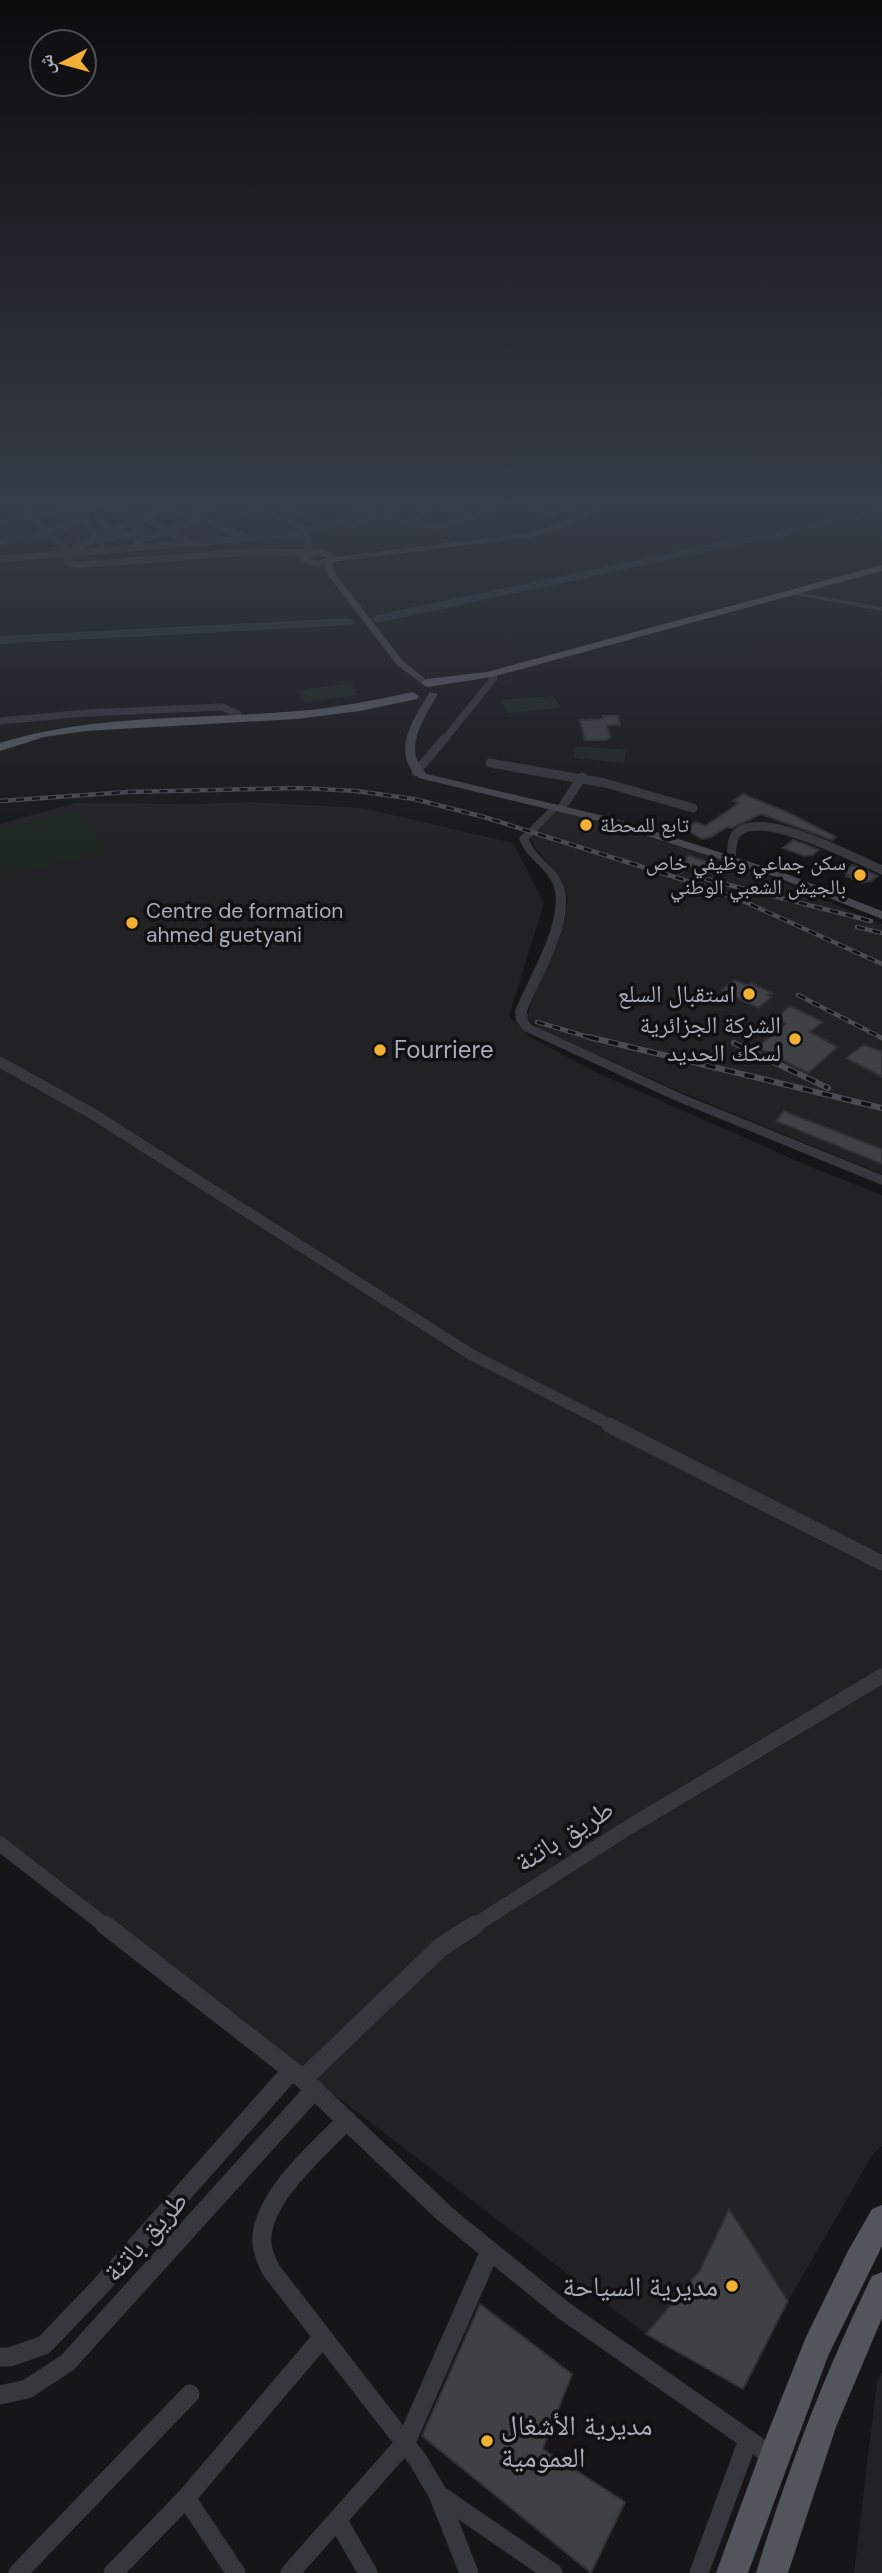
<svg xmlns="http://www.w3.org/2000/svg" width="882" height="2573" font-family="'DM Sans','Noto Naskh Arabic',sans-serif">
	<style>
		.built { fill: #222225 }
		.green { fill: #1e261f }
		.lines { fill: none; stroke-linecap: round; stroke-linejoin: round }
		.river { fill: #2c353c; fill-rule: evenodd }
		.building { fill: #404145; stroke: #303034; stroke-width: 2 }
		.minor-far4 { stroke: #37383d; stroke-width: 7 }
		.minor-far3 { stroke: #37383d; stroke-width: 9 }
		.minor-far2 { stroke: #37383d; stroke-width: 11 }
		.minor-far1 { stroke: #37383d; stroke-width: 15 }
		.minor { stroke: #37383d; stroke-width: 19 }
		.tertiary { fill: #37383d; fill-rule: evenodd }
		.secondary { fill: #45474d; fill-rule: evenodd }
		.primary { fill: #53555c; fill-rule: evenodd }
		.trunk { fill: #5b5e65; fill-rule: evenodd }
		.rail-far1-casing { stroke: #4a4c52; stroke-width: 4.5 }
		.rail-casing { stroke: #4a4c52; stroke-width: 6 }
		.rail-far1 { stroke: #111113; stroke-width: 2.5; stroke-dasharray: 8; stroke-linecap: butt }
		.rail { stroke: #111113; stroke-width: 3.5; stroke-dasharray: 10; stroke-linecap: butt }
		.poi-dot { fill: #f2b134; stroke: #111113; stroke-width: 2.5 }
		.labels { text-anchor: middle; stroke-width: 7; stroke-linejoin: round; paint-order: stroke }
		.far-poi-label { font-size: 21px; fill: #a8adb8; stroke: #111113; text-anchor: start }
		.poi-label { font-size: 24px; fill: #a8adb8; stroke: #111113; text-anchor: end }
		.near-street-label { font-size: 28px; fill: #a8adb8; stroke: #111113 }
		.near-poi-label { font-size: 28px; fill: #a8adb8; stroke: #111113; text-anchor: end }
	</style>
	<rect width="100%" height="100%" fill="#161618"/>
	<g class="built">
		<path d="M251,802L362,808L513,843L544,903L509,1016L530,1037L598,1073L813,1168L882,1195V2146L873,2154L788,2301L729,2209L700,2270L646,2334L0,1838V824L76,803L195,804Z"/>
		<path d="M559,810L751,869L882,924V1174L683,1093L540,1029L528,1019L529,1007L563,925L568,900L563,882L533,844L531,837Z"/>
		<path d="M882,2372V2573H854L877,2382Z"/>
	</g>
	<g class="green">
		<path d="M351,683L358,695L305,702L299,690Z"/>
		<path d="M553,696L561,708L507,713L501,700Z"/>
		<path d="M576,746L626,750L624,763L573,758Z"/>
		<path d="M76,811L106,850L0,880V831Z"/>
	</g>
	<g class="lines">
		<g class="river">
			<path d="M882,508V514L377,623L371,619L377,615Z"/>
			<path d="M349,618L355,622L353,625L0,644V636Z"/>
		</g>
	</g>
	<g class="building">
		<path d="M603,716H618L620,725H607L610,737L606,740H585L580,720L603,719Z"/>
		<path d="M743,794L789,813L836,837L832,840L761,814L732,828L727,827L711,837L702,839L685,829L696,822L705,826L739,803L733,801Z"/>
		<path d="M793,840L807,845L819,850L812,855L804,856L783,848Z"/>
		<path d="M688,855L731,871L711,873L693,865L681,873L660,864L671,856L685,862Z"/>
		<path d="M853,865L865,870L878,876L871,881L862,883L846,876L848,875L843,872Z"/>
		<path d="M735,980L748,985L751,983L772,993L768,995L772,997L758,1008L721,990Z"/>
		<path d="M790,1006L823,1022L810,1032L838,1047L808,1073L757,1047L785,1024L775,1019Z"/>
		<path d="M863,1045L882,1051V1077L846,1058Z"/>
		<path d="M784,1111L882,1149V1164L776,1121Z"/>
		<path d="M729,2209L788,2301L743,2389L646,2334L700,2270Z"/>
		<path d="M480,2304L572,2374L543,2449L625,2502L591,2573L422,2436Z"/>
	</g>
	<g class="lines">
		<g class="minor-far4">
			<path d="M22,507L44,531L68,551V562L76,565L251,552L310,553"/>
			<path d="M79,507L101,544"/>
			<path d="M106,507L143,517L189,542"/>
			<path d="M158,507L212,523L247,538"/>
			<path d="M283,507L328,526"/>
			<path d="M350,507C384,519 428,532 464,521C474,518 484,511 494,507"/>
			<path d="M443,507L473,517"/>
			<path d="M529,507L552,515"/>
			<path d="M564,507L580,513"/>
			<path d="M187,515L215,507"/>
			<path d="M97,516L111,531"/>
			<path d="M0,522L98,507"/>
			<path d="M212,523L257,510"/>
			<path d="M415,523L426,507"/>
			<path d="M347,526L382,517L398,507"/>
			<path d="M44,531L86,520"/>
			<path d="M106,539L142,531L129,523"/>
			<path d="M0,541L46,533"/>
			<path d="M138,541L201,520"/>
			<path d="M73,549L165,507"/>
			<path d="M0,559L288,535L346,520L369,507"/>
			<path d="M0,721L86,713L222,707L238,714"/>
			<path d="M444,740L494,678"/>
		</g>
		<g class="minor-far3">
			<path d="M490,763L605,783L693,808"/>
			<path d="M416,772L445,738"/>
			<path d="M562,807L582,777"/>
			<path d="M731,858C732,850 731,838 738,832C764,810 854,858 882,870"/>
		</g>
		<path class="minor-far2" d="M0,1062L93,1114L472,1355L613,1426"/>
		<g class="minor-far1">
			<path d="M609,1425L882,1563"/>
			<path d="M0,1844L107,1927"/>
			<path d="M472,1927L629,1827L882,1676"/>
		</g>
		<g class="minor">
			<path d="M105,1925L303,2079L445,2214L563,2310L773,2457"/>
			<path d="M303,2079L441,1947L475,1925"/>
			<path d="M347,2120C319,2149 258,2200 262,2244C263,2253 267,2262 271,2270L418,2460L438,2494L469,2573"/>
			<path d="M0,2357H10L44,2345L97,2290L292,2070"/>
			<path d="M0,2395L27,2389L67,2363L315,2089"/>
			<path d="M438,2494L553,2573"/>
			<path d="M186,2498L236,2573"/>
			<path d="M338,2521L368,2573"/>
			<path d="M18,2573L190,2394"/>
			<path d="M113,2573L186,2498L322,2338"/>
			<path d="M290,2573L406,2442L490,2251"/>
			<path d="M699,2573L748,2440"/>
		</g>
		<g class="tertiary">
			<path d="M246,507H255L308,526L312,548L308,557L301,555L304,548L302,529Z"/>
			<path d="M797,592L882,607V611L800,596H797Z"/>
			<path d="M554,804L562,806L529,839C535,857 554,865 562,882C579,917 540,978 527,1011L528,1020L532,1025L682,1094L882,1175V1185L674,1100L524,1031L516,1021L515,1011C528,978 568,916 552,882C543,865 525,857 519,838Z"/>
		</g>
		<g class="secondary">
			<path d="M595,507H605L561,529L530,537L332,562L334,572L403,661L428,681L430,683L425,686L397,665L327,574L324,564L317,567L299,560L302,553C313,550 326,547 335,557L529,533L555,525ZM317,555L326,557L327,558L317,561L308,559Z"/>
			<path d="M430,692L438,694C424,718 401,751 427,774L613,818L784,873L882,911V919L776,877L606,823L419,778C390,753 413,719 430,692Z"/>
		</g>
		<g class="primary">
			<path d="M882,2205V2246L828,2356L748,2573H716L766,2437L806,2337L848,2251L872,2209Z"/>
			<path d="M882,2272V2318L836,2427L788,2573H756C787,2471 825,2372 872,2276Z"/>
		</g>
		<g class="trunk">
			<path d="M882,565V571L492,677L427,687L421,683L427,679L487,672Z"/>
			<path d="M413,692L419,696L417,699L360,711L297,719L85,731L44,737L0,751V743C96,713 197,720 297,711C336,708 375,700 413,692Z"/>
		</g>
		<g class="rail-far1-casing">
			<g id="rail-far1">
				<path d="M0,801L128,792L301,788L356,791L414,799L484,817L700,885L743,901L882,964"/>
				<path d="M706,879L871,921"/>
				<path d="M857,927L882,933"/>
				<path d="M798,995L882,1038"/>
				<path d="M537,1022L595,1039"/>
			</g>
		</g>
		<g class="rail-casing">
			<g id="rail">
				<path d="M589,1037L882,1108"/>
				<path d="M734,1043L828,1088"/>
			</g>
		</g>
		<use href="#rail-far1" class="rail-far1"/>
		<use href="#rail" class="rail"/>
	</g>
	<linearGradient id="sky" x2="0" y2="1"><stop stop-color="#0c0c0d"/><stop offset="0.58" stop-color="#363c48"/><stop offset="1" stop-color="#363c48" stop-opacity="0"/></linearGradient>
	<rect width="882" height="867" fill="url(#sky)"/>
	<g class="poi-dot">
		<circle cx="586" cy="825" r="7"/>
		<circle cx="860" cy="875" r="7"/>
		<circle cx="132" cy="923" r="7"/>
		<circle cx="749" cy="994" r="7"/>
		<circle cx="795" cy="1039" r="7"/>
		<circle cx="380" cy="1050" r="7"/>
		<circle cx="732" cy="2286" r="7"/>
		<circle cx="487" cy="2441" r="7"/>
	</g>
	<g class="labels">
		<g class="far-poi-label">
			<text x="600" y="832">تابع للمحطة</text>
			<text x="846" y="870" text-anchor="end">سكن جماعي وظيفي خاص<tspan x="846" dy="24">بالجيش الشعبي الوطني</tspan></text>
			<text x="146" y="918">Centre de formation<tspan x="146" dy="24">ahmed guetyani</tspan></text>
		</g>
		<g class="poi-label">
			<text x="735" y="1002">استقبال السلع</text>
			<text x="781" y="1033">الشركة الجزائرية<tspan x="781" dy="28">لسكك الحديد</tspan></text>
			<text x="394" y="1058" text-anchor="start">Fourriere</text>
		</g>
		<g class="near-street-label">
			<text transform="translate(564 1835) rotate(-32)" y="10">طريق باتنة</text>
			<text transform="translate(145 2236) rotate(-48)" y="10">طريق باتنة</text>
		</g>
		<g class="near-poi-label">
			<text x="718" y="2296">مديرية السياحة</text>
			<text x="501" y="2435" text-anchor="start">مديرية الأشغال<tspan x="501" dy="32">العمومية</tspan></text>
		</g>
	</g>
	<g transform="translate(63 63) rotate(264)"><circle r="33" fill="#111113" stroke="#4d4f55" stroke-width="2"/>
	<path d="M0-5L12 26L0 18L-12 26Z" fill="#f2b134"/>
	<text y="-10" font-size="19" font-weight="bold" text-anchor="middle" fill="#a8adb8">ش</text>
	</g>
</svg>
